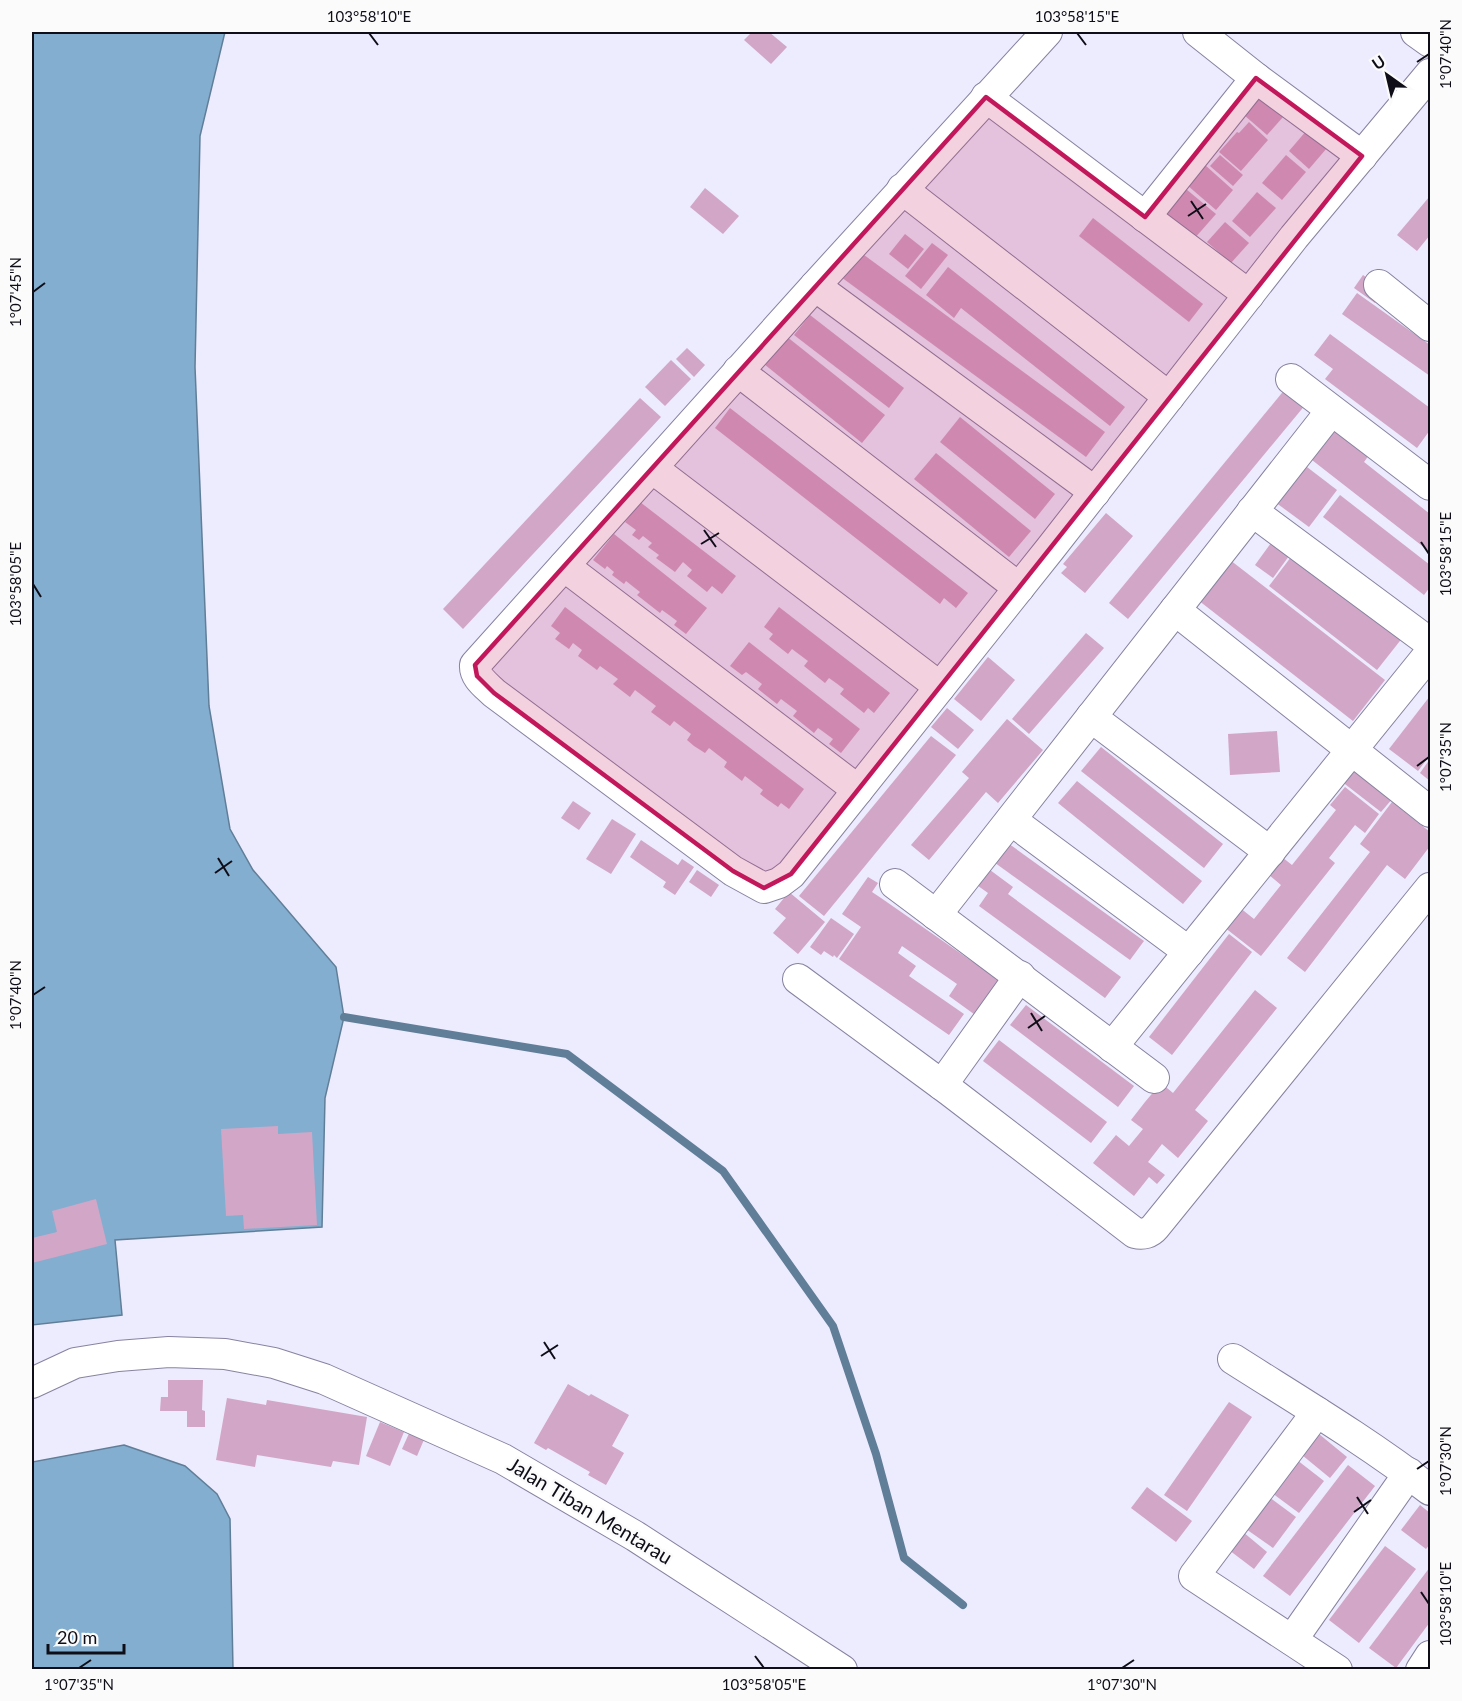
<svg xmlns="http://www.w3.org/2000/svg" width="1462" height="1701" font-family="Lato,sans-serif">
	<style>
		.water { fill: #83aecf; stroke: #607e98; stroke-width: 1.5 }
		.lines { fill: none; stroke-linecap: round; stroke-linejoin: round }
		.stream { stroke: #607e98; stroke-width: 8 }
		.building { fill: #d2a6c6 }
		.street-casing { stroke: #8783a0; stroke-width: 32 }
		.street { stroke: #fff; stroke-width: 30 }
		.marked { fill: #c2185b; fill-opacity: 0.2; stroke: #c2185b; stroke-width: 4.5; stroke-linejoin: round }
		.ticks { fill: none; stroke: #0f0e18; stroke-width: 2 }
		.labels { text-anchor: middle; stroke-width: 5; stroke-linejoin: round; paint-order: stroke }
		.street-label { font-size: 20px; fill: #0f0e18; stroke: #fbfbfb }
		.neatline { fill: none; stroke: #0f0e18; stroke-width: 2 }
		.ticks-label { font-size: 15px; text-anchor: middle; fill: #0f0e18 }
	</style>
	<rect width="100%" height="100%" fill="#edebfe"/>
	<g class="water">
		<path d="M32,32H225L200,136L195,367L209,706L230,829L253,870L336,967L344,1017L325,1098L322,1227L115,1240L122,1315L32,1325Z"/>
		<path d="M124,1445L185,1466L217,1494L230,1519L233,1669H32V1462Z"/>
	</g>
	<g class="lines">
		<path class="stream" d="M344,1017L567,1054L723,1171L833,1326L876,1454L904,1558L963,1605"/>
	</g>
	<g class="building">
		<path d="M752,32H769L787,47L771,64L744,40Z"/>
		<path d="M1259,97L1283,117L1267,135L1244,115Z"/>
		<path d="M1249,122L1268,140L1241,171L1219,152L1237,132L1239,133Z"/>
		<path d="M1307,130L1327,148L1309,169L1289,151Z"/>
		<path d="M1220,155L1243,175L1233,186L1210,166Z"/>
		<path d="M1286,155L1306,172L1282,200L1262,183Z"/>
		<path d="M1205,165L1233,190L1216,210L1187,185Z"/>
		<path d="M705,188L739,216L723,234L690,207Z"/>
		<path d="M1186,189L1216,214L1194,239L1165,213Z"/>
		<path d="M1257,192L1276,208L1250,237L1232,221Z"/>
		<path d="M1430,196V235L1417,251L1397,235Z"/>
		<path d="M1093,218L1203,304L1189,322L1079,236Z"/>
		<path d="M1225,222L1249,243L1231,263L1207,242Z"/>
		<path d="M905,234L924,249L908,269L889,254Z"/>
		<path d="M932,243L948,255L921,289L905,276Z"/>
		<path d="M860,252L1105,432L1086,457L841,277Z"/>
		<path d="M948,267L1125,407L1110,426L961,308L954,318L926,295Z"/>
		<path d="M1363,275L1384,290L1375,303L1354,288Z"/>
		<path d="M1357,293L1430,345V376L1342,314Z"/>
		<path d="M810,315L904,388L889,408L794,335Z"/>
		<path d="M1330,334L1430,408V430L1417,448L1325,379L1333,369L1314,355Z"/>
		<path d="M786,336L885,415L862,443L764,364Z"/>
		<path d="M687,348L705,365L694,377L676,359Z"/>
		<path d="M671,360L691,379L665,406L645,387Z"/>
		<path d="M1286,388L1306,404L1128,619L1109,603Z"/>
		<path d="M640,398L661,417L463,629L443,609Z"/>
		<path d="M730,408L968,593L956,608L944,598L940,604L715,428Z"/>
		<path d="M960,417L1055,494L1035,519L940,442Z"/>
		<path d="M1339,425L1372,451L1364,462L1430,514V552L1312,460Z"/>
		<path d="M936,453L1031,531L1009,557L914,479Z"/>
		<path d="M1303,464L1337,490L1309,527L1275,502Z"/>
		<path d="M1340,495L1430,565V587L1424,595L1323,517Z"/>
		<path d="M640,502L736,576L722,594L712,586L707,592L687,576L692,570L683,562L675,572L656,558L659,555L648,547L652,543L643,536L639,540L632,535L636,530L625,522Z"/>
		<path d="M1106,513L1133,536L1085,593L1061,573L1067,567L1063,564Z"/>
		<path d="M614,534L707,608L686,634L674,625L677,621L669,615L662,610L660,613L637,595L640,592L626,581L624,584L612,575L614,572L607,566L605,569L593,560Z"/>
		<path d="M1271,543L1289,556L1273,578L1255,565Z"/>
		<path d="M1297,549L1407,632L1377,670L1269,586Z"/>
		<path d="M1230,560L1385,680L1353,721L1198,600Z"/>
		<path d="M565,607L804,789L789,809L781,803L778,807L768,800L760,794L763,790L745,776L742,781L724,767L727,762L709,748L705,753L694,746L687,740L691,734L674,721L670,726L651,712L656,706L635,690L630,697L613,684L618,679L600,666L597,670L578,656L582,650L573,643L569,649L555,639L560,633L551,626Z"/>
		<path d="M779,607L890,693L874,713L868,708L864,713L840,694L844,689L836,683L829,678L825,683L804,666L808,661L792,649L788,654L769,639L773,634L764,627Z"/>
		<path d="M1086,633L1104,648L1029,734L1012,719Z"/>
		<path d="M749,642L860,729L841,753L829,744L833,739L825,733L818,728L814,733L793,716L797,711L781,699L777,704L758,689L762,684L746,672L742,675L730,666Z"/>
		<path d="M988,657L1015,680L981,721L954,699Z"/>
		<path d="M1430,696V755L1418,771L1389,749Z"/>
		<path d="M947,708L974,730L958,749L931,727Z"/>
		<path d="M1007,719L1043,750L998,803L986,792L929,860L911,845L969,778L962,772Z"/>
		<path d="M1277,731L1280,772L1230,775L1228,734Z"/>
		<path d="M931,736L956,755L824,916L799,896Z"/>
		<path d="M1101,747L1223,844L1204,868L1081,771Z"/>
		<path d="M1430,759V781L1420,773Z"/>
		<path d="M1353,766L1393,798L1381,812L1341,781Z"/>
		<path d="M1077,781L1202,881L1183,904L1058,803Z"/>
		<path d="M1345,787L1379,814L1365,833L1355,825L1329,858L1335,863L1261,956L1224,927L1239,907L1254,919L1281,885L1263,870L1277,853L1292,865L1336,810L1330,805Z"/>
		<path d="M573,801L591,813L579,830L561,818Z"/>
		<path d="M1392,802L1430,832V846L1405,879L1387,865L1305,972L1287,958L1370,852L1360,844Z"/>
		<path d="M612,819L636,834L611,874L586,859Z"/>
		<path d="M641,840L678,865L682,859L694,867L675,895L663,887L666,882L630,857Z"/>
		<path d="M1005,841L1144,941L1130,960L991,860Z"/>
		<path d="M986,867L1013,887L1008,894L1121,977L1105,998L979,906L988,893L974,883Z"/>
		<path d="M697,870L719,885L711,897L689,882Z"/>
		<path d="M868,877L878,883L872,892L881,898L973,962L977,956L1006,976L978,1017L949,996L957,984L902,946L898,953L916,966L909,976L964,1014L949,1035L839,959L861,927L842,914Z"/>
		<path d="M789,892L825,922L798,954L773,933L786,918L775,909Z"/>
		<path d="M831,918L854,934L837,958L834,955L833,957L824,951L821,955L810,947Z"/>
		<path d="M1229,934L1252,952L1172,1055L1149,1037Z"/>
		<path d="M1255,990L1277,1008L1195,1110L1208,1121L1178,1158L1162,1144L1148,1162L1165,1175L1157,1184L1149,1177L1134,1196L1093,1163L1116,1135L1129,1146L1143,1129L1131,1120L1145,1102L1161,1083L1173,1093Z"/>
		<path d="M1026,1005L1134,1086L1118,1107L1010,1025Z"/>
		<path d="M999,1040L1107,1122L1091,1143L983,1061Z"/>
		<path d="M278,1126V1134L312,1132L317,1225L244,1229L243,1215L226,1216L221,1129Z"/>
		<path d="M96,1199L107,1244L32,1263V1238L57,1232L52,1211Z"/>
		<path d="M168,1380H203L202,1410L205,1411V1427H187V1411H160L161,1397H168Z"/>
		<path d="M568,1384L589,1396L591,1394L629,1415L612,1446L624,1453L606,1485L588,1475L590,1472L548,1448L546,1450L534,1443Z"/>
		<path d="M227,1398L266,1405L267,1400L367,1417L359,1465L333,1461L331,1467L257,1455L255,1467L216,1460Z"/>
		<path d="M1229,1402L1252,1417L1187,1511L1164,1495Z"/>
		<path d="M380,1422L404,1432L390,1466L366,1456Z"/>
		<path d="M411,1429L426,1435L417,1456L402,1449Z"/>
		<path d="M1319,1434L1347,1457L1330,1478L1302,1455Z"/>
		<path d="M1297,1460L1324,1481L1299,1513L1272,1493Z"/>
		<path d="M1348,1465L1375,1486L1290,1596L1263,1576Z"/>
		<path d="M1147,1487L1192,1521L1176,1542L1131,1508Z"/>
		<path d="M1269,1497L1296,1517L1273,1548L1246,1529Z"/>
		<path d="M1420,1505L1430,1513V1544L1426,1549L1401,1530Z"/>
		<path d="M1243,1532L1267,1552L1254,1569L1229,1550Z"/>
		<path d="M1385,1546L1416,1569L1359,1643L1329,1620Z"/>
		<path d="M1430,1567V1622L1396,1668L1369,1648Z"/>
	</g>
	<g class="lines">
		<g class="street-casing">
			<g id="street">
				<path d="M1047,32L815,286L475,665C474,677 486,685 494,693L733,871L764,888L779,883L791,874L1050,549L1294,237L1430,74"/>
				<path d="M1198,32L1256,78"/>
				<path d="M1416,32L1430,42"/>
				<path d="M986,97L1249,295"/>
				<path d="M902,189L1169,397"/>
				<path d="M1145,217L1256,78L1362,156"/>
				<path d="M1379,285L1430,326"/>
				<path d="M815,286L1095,492"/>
				<path d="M738,371L1019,588"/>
				<path d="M1291,379L1430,485"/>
				<path d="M652,468L940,687"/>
				<path d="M1252,511L1430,643"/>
				<path d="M564,566L858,790"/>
				<path d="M1175,610L1430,812"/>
				<path d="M1091,717L1270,852"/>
				<path d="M1011,820L1189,952"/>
				<path d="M895,884L1154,1078"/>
				<path d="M936,915L1331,411"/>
				<path d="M798,979L950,1091L1135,1233C1143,1235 1150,1233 1155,1227L1430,888"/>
				<path d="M1112,1047L1430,653"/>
				<path d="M942,1085L1020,976"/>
				<path d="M1233,1359C1299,1401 1368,1442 1430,1490"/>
				<path d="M32,1383L75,1363L118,1356L169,1352L225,1354L274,1363L324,1379L503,1459L635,1536L842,1670"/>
				<path d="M1317,1412L1194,1576L1337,1670"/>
				<path d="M1292,1640L1409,1473"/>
				<path d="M1421,1670L1430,1656"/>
			</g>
		</g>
		<use href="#street" class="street"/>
	</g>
	<path class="marked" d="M1256,78L1362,156L791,874L764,888L733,871L494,693L477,676L475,665L986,97L1145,217Z"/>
	<path class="ticks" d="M369,33L378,45M1077,33L1086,45M1417,62L1429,54M1191,201L1203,219M1188,216L1206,204M33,292L45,283M704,530L716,547M1421,542L1429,554M701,544L719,533M33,584L41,597M1417,766L1429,757M218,858L229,876M215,873L232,861M33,995L45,987M1031,1013L1042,1031M1028,1028L1045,1016M544,1342L555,1359M541,1356L558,1345M1417,1469L1429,1461M1357,1497L1368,1514M1354,1512L1371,1500M1421,1592L1429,1604M755,1656L764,1668M79,1668L91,1660M1122,1668L1134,1660"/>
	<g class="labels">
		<g class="street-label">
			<text transform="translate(590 1511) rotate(31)" y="7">Jalan Tiban Mentarau</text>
		</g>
	</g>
	<rect width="1462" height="1701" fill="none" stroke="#fbfbfb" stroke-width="66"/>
	<g transform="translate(1387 75) rotate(326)" stroke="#fbfbfb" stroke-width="4.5" paint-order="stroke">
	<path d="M0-4.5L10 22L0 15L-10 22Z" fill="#0f0e18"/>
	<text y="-9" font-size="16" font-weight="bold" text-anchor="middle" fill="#0f0e18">U</text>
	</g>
	<path d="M48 1644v9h76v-9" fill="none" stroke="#0f0e18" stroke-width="3"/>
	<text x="57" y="1644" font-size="18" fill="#0f0e18" stroke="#fbfbfb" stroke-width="4.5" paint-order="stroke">20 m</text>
	<rect x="33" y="33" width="1396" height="1635" class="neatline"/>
	<g class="ticks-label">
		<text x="369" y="22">103°58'10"E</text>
		<text x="1077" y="22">103°58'15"E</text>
		<text transform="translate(1446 54) rotate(-90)" y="5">1°07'40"N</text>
		<text transform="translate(16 292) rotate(-90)" y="5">1°07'45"N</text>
		<text transform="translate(1446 554) rotate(-90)" y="5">103°58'15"E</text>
		<text transform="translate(16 584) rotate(-90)" y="5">103°58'05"E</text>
		<text transform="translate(1446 757) rotate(-90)" y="5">1°07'35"N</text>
		<text transform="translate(16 995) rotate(-90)" y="5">1°07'40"N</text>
		<text transform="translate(1446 1461) rotate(-90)" y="5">1°07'30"N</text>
		<text transform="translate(1446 1604) rotate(-90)" y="5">103°58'10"E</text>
		<text x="79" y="1690">1°07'35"N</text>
		<text x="764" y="1690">103°58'05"E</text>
		<text x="1122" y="1690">1°07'30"N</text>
	</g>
</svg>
